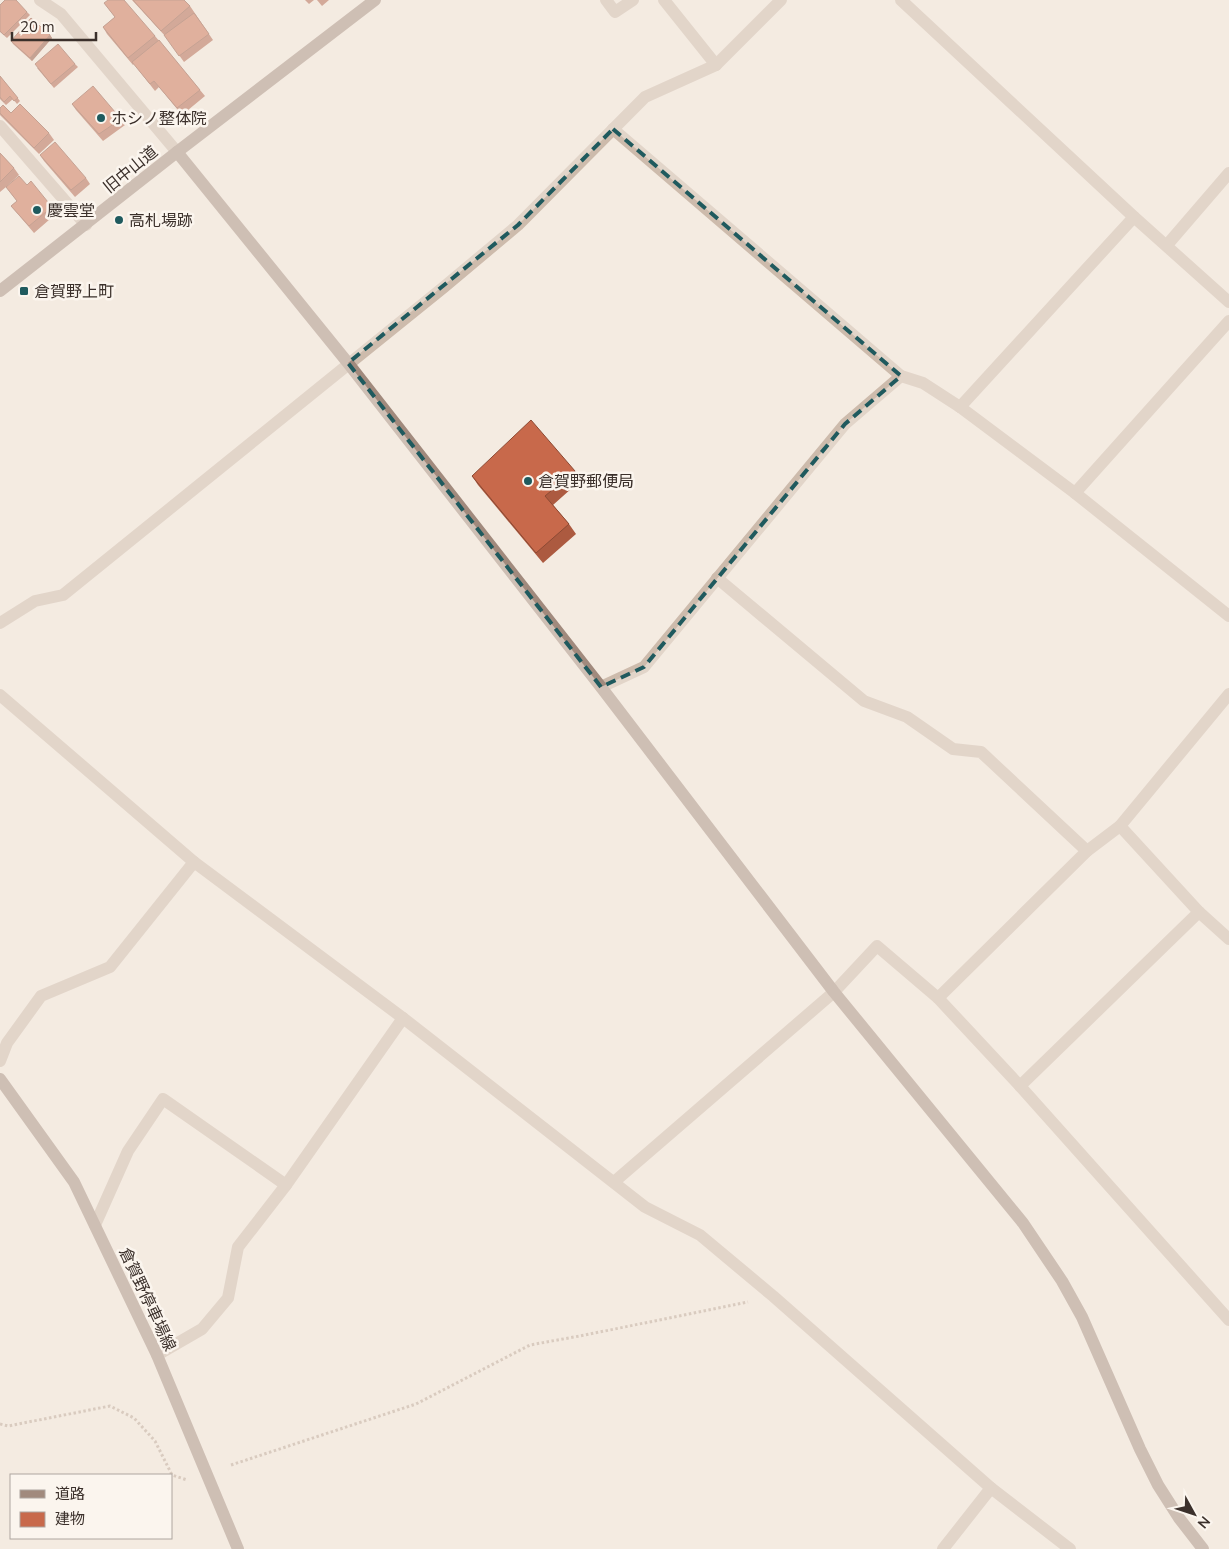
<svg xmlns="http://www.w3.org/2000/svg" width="1229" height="1549" font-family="'Nunito Sans','Noto Sans JP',sans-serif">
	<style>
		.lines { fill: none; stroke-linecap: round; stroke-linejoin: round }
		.path { stroke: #b9a596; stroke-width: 3; stroke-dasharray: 2.5 2.5; stroke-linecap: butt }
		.lane { stroke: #cdbbac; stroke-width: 12 }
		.street { stroke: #cdbbac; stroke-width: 12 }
		.secondary { stroke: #a18a7d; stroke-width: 12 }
		.wall { fill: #ac5a40 }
		.shaded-wall { fill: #8c4a34 }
		.building { fill: #c8694b; stroke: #8c4a34 }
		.marked { fill: none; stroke: #1f5a5e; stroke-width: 4; stroke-dasharray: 10 6; stroke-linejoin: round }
		.poi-dot { fill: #1f5a5e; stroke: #fbf5ee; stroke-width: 2 }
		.labels { text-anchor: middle; stroke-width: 5; stroke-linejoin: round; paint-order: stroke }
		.poi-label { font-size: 16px; fill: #3b302b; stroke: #fbf5ee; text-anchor: start }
		.street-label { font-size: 16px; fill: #3b302b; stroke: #fbf5ee }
	</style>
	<rect width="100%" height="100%" fill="#f4ebe1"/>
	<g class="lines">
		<g class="path">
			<path d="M0,1424L8,1426L110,1406L134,1418L155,1441L172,1475L187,1480"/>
			<path d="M231,1465L416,1404L530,1345L585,1335L748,1302"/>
		</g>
		<path class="lane" d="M717,578L864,701L907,717L953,749L981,752L1087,851"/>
		<g class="street">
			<path d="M40,0L61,14L177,152"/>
			<path d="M606,0L615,12L633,0"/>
			<path d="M664,0L716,65"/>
			<path d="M901,0L1134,217L1229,302"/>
			<path d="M0,126L86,225"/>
			<path d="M613,129L901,376L923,383L960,407L1075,493L1229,616"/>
			<path d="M1167,245L1229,173"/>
			<path d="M960,407L1134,217"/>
			<path d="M1075,493L1229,321"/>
			<path d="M0,623L35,601L63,595L444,287L518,225L645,97L716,65L781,0"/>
			<path d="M601,687L644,667L845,424L901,376"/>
			<path d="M0,695L194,862L403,1018L645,1207L700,1235L773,1296L991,1488L1070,1549"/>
			<path d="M1120,826L1199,912L1229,939"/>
			<path d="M938,998L1087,851L1120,826L1229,694"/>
			<path d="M0,1061L7,1043L41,996L110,967L194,862"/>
			<path d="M1020,1086L1199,912"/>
			<path d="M614,1182L834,992L877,946L938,998L1020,1086L1229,1320"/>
			<path d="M95,1225L128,1151L163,1099L286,1185"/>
			<path d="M157,1355L202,1329L228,1298L238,1247L286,1185L403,1018"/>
			<path d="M943,1549L991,1488"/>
		</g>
		<g class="secondary">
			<path d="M177,152L348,363L601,687L834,992L1023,1223L1062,1281L1082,1317L1140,1449L1158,1485L1179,1518L1203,1549"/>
			<path d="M0,291L177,152L375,0"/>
			<path d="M0,1079L74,1182L157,1355L238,1549"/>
		</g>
	</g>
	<g class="wall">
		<path d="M132,0H184L190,6L213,40L184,62L166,37Z"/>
		<path d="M305,0H314L309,4Z"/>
		<path d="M317,0H329L322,6Z"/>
		<path d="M104,3L155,36L205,96L182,115L159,87L155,91L134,64L133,65L107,34L103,27L115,17Z"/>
		<path d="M0,5L27,12L30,15L7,38L0,32Z"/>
		<path d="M50,35L52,38L32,61L13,44L11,41Z"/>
		<path d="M75,64L78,67L54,88L37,68Z"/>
		<path d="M0,76L20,101L17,104L13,99L6,105L0,99Z"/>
		<path d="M72,104L121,119L125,125L103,141L76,110Z"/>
		<path d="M0,108L49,133L54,140L39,154L0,115Z"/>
		<path d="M0,153L14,168L19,175L6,187L27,185L52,207L57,213L34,233L11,206L17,201L6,187L0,192Z"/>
		<path d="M40,155L86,178L90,184L75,197L44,161Z"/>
		<path d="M575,471L581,480L553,505L569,524L576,534L543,563L478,485L472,476Z"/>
	</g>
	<path class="shaded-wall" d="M50,35L52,38L32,61L30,58Z"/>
	<g class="building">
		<path d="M5,0H16L27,12L4,35L0,31V5Z"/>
		<path d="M108,0H124L155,36L128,58L103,27L115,17L104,3Z"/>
		<path d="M133,0H184L190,6L161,31Z"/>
		<path d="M194,13L209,34L179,56L164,35Z"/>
		<path d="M31,18L50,35L30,58L11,41Z"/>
		<path d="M159,40L200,90L177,108L154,81L150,84L132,62Z"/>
		<path d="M58,44L75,64L51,84L35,64Z"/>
		<path d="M0,76L18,98L14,101L10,96L4,102L0,97Z"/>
		<path d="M93,86L121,119L99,134L72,104Z"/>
		<path d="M20,104L49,133L34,148L0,113V108L3,105L11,113Z"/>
		<path d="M55,142L86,178L71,190L40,155Z"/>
		<path d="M0,153L14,168L0,182Z"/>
		<path d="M19,176L27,185L31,181L52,207L29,226L11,206L17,201L6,187Z"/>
		<path d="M531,420L575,471L545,496L569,524L536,553L472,476Z"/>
	</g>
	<path d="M0 0H1229V1549H0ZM613,129L901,376L845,424L644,667L601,687L348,363L518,225Z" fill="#f4ebe1" fill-opacity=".55" fill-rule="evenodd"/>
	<path class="marked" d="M613,129L901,376L845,424L644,667L601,687L348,363L518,225Z"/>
	<g class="poi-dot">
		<circle cx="101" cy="118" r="5"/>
		<circle cx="37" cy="210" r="5"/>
		<circle cx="119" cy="220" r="5"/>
		<rect x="19" y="286" width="10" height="10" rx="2.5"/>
		<circle cx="528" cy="481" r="5"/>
	</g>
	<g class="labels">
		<g class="poi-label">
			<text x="111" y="124">ホシノ整体院</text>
			<text x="47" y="216">慶雲堂</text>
			<text x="129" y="226">高札場跡</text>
			<text x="34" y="297">倉賀野上町</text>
			<text x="538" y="487">倉賀野郵便局</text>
		</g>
		<g class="street-label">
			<text transform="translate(130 169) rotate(-39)" y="6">旧中山道</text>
			<text transform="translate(148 1299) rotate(65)" y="6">倉賀野停車場線</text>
		</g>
	</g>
	<rect x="10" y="1474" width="162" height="65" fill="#fbf5ee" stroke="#aea6a0"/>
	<rect x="20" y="1490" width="25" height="8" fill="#a18a7d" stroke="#aea6a0"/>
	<text x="55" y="1499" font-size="15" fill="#3b302b">道路</text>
	<rect x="20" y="1512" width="25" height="15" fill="#c8694b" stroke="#aea6a0"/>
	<text x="55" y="1524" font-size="15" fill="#3b302b">建物</text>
	<g transform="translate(1194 1514) rotate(130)" stroke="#fbf5ee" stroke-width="4" paint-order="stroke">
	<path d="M0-4L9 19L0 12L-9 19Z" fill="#3b302b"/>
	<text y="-8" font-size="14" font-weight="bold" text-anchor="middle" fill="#3b302b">N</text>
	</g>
	<path d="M12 32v8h84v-8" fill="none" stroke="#3b302b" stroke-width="2.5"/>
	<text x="20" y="32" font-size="15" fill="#3b302b" stroke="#fbf5ee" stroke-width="4" paint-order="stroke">20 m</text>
</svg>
